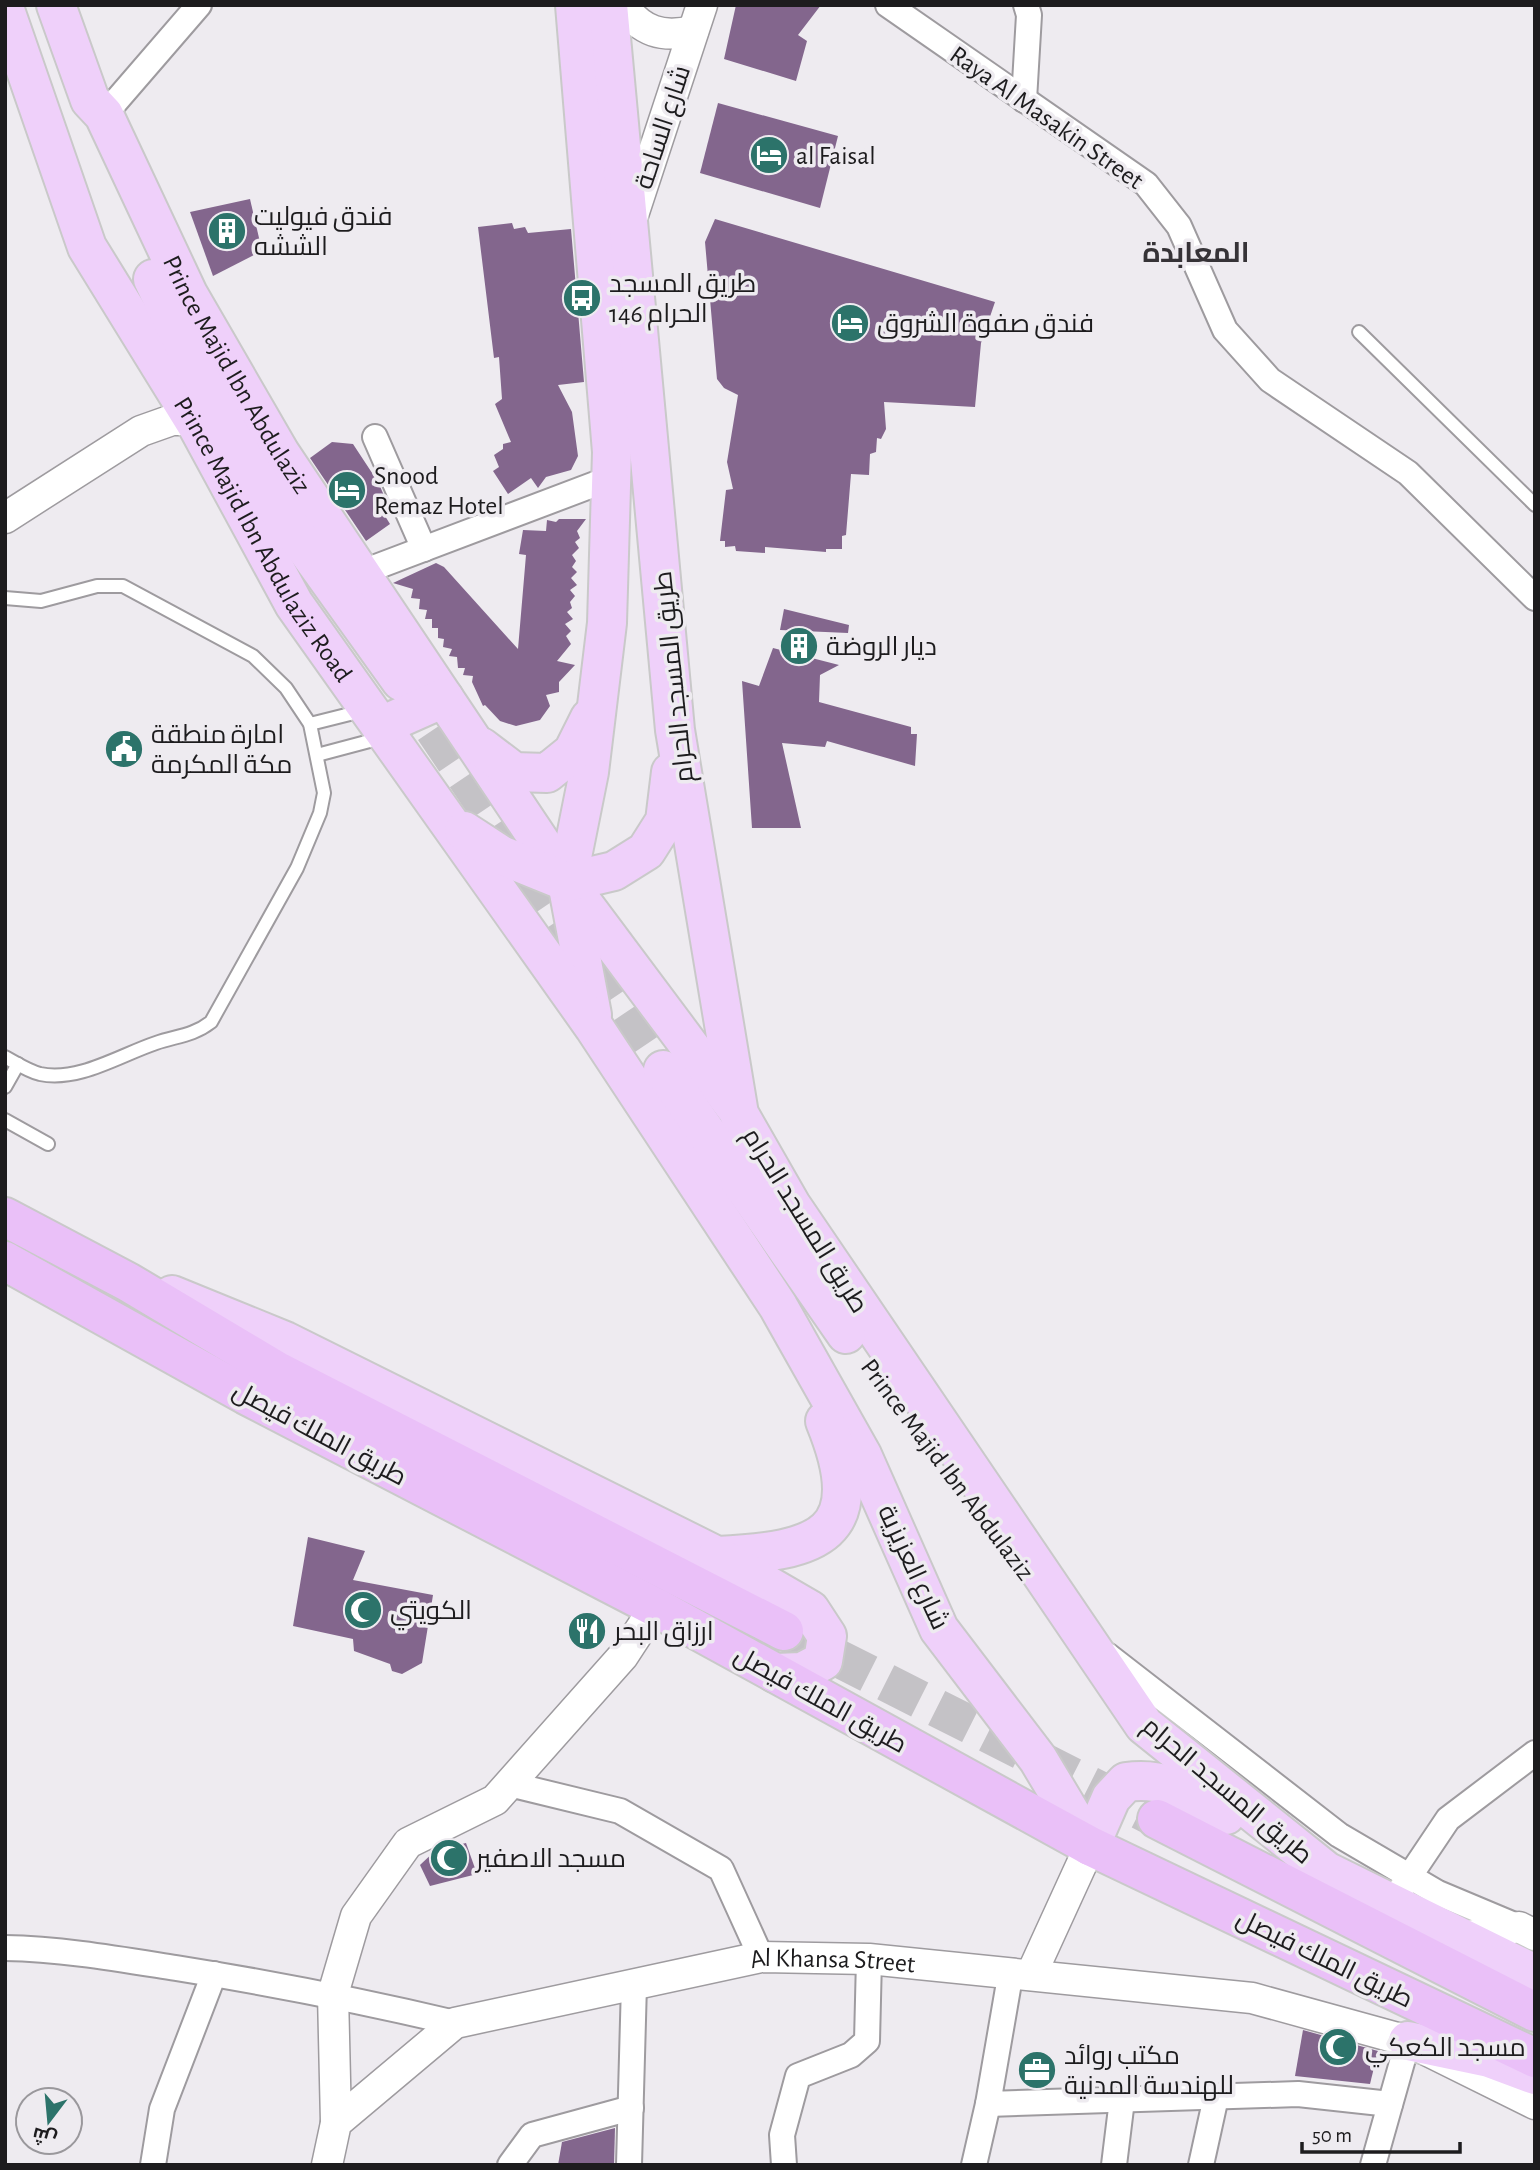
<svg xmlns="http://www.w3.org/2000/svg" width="1540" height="2170" font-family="'Alegreya Sans',Cairo,sans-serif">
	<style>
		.building { fill: #83668d }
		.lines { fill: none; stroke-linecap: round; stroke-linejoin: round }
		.primary-tunnel { stroke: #c4c2c6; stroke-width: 38; stroke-dasharray: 38 19; stroke-linecap: butt }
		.trunk-tunnel { stroke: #c4c2c6; stroke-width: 38; stroke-dasharray: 38 19; stroke-linecap: butt }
		.service-casing { stroke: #9e9b9f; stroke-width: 16 }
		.minor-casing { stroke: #9e9b9f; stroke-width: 28 }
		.tertiary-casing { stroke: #9e9b9f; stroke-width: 33 }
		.primary-casing { stroke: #c9c9c9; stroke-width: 42 }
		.trunk-casing { stroke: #c9c9c9; stroke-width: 42 }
		.service { stroke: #fff; stroke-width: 12 }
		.minor { stroke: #fff; stroke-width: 24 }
		.tertiary { stroke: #fff; stroke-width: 30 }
		.primary { stroke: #efd0fa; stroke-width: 38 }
		.trunk { stroke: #eac0f8; stroke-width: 38 }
		.labels { text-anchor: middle; stroke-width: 7; stroke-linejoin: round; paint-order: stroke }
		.street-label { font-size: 26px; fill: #1d1c1e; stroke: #eeebf0 }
		.poi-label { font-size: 26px; fill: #1d1c1e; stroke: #eeebf0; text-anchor: start }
		.neighbourhood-label { font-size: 28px; font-weight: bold; fill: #363337; stroke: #eeebf0 }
	</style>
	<rect width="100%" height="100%" fill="#eeebf0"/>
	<g class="building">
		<path d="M736,5H821L798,35L807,41L796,81L724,59Z"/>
		<path d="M718,103L838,136L820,208L700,173Z"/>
		<path d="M250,199L262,251L213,276L190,212Z"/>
		<path d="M715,219L995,302L981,343L975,407L884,402L886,429L881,439L877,438L876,452L870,454L869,475L851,474L846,535L842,536V549H826V552L765,547V553L736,551L735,546L725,547V541H720L726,490L733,489L727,462L738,395L724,388L717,379L705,242Z"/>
		<path d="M512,223L514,229L525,227L528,233L571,229L584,382L558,385L572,412L578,456L571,470L546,477L538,488L531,478L508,494L493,471L499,467L494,455L503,449V444L511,442L495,404L502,399L499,357L494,358L478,227Z"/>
		<path d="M332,442L353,444L378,482L391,511L385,516L390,524L366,541L310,458Z"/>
		<path d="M559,519H586L577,531L580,538L575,542L579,548L572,555L576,561L572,567L577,572L571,578L577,585L570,590L575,596L570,602L572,608L567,612L573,619L565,624L571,631L566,636L571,644L557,661L575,665L559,682V692L546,695L550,706L540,720L516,726L500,721L485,705L483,706L472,682L473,676L463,675L465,668H458L457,657L449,656L452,649L443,647L444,639L438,638V628H432V619H425L427,610L419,609L420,599L411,598L413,589L393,583L436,563L444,567L518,649L526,555L519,554L523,530L546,531L547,520L556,522Z"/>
		<path d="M784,609L849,625L848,633L780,630Z"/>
		<path d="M773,648L839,665L820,675L819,702L911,727V734H917L915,766L827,741L825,747L782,743L801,828H752L742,681L759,686Z"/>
		<path d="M308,1537L365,1551L353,1580L433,1595L422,1663L402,1674L392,1671L390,1664L354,1651L353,1639L293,1626Z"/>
		<path d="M466,1843L477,1874L430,1886L420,1865L436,1850Z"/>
		<path d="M1303,2030L1378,2051L1370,2084L1295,2076Z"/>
		<path d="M615,2128L614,2165H558L562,2142Z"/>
	</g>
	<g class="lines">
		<path class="primary-tunnel" d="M402,682L663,1070"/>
		<path class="trunk-tunnel" d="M784,1631L1157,1819"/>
		<g class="service-casing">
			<g id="service">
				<path d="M1359,332L1535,505"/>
				<path d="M5,598L41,601L97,586H123L253,656L286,688L310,724L324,793L320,813L297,868L211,1022C193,1036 176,1036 156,1043C120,1055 79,1082 40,1074C28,1071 16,1063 5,1057"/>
				<path d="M310,724L362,711"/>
				<path d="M317,755L381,738"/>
				<path d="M5,1087L18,1064"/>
				<path d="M5,1120L48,1144"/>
			</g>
		</g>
		<g class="minor-casing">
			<g id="minor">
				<path d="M888,5L1146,184L1179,226L1225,330L1270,380L1408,473L1535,598"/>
				<path d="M1024,100L1029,15L1026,5"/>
				<path d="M104,115L199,5"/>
				<path d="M375,437L424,549"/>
				<path d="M360,573L611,478"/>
				<path d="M1107,1655L1339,1835L1438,1893L1519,1927"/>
				<path d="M509,1784L620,1811L721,1869L761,1957"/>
				<path d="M1401,1889L1448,1819L1535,1753"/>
				<path d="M5,1948C63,1949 119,1959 176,1968C270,1983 362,2001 455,2023"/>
				<path d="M1011,1971L988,2104L1298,2094L1390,2104"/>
				<path d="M153,2165L162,2109L214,1974"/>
				<path d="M510,2165L532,2135L631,2108"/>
				<path d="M629,2165L634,1984"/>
				<path d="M784,2165L782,2135L798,2076L851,2055L867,2041L869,1959"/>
				<path d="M974,2165L988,2104"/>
				<path d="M1114,2165L1122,2100"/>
				<path d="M1201,2165L1216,2097"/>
				<path d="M1373,2165L1408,2041"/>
			</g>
		</g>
		<g class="tertiary-casing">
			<g id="tertiary">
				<path d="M622,5C642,32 662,38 693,31"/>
				<path d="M631,221L702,5"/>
				<path d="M5,518L141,431L172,420H195"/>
				<path d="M1463,1937L1519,1927L1535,1935"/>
				<path d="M1031,1975L1090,1846"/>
				<path d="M336,2123L333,1994L356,1916L408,1843L495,1800L623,1656L655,1607"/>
				<path id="s1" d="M327,2165L336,2123L455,2023L761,1957L869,1959L1252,1998L1408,2041L1535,2104"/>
			</g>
		</g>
		<g class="primary-casing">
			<g id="primary">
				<path id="s2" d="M56,5L90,100L104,115L188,294L280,453L567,882L735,1107"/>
				<path d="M575,5L612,452L607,623L589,772L567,882L592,1015"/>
				<path d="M608,5L675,730L739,1114L791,1205L1144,1725L1326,1871L1535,1974"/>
				<path id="s3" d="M5,10L87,247L198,427L294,604L594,1027L778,1306L862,1455L939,1629L1038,1759L1090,1846"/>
				<path d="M153,279L212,403L254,476L401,681"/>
				<path d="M381,726L444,698"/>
				<path d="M481,747L514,772L547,773L573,752L590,718"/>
				<path d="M464,831L501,855L567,882L614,871L646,851L665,821L671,772"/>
				<path d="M663,1070L846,1334"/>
				<path d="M172,1295L285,1341L717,1556C818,1551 872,1536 825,1421"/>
				<path d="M717,1556L810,1610L827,1636L823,1661L802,1672L775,1673"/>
				<path d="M1090,1846L1111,1798L1126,1782C1168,1776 1190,1795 1226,1815"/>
				<path d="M1408,2041L1489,2058L1535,2075"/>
			</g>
		</g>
		<g class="trunk-casing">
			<g id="trunk">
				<path d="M5,1217L128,1282L279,1372L784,1631"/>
				<path d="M5,1261L246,1395L655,1607L1090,1846L1535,2058"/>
				<path d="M1157,1819L1535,2012"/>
			</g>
		</g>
		<use href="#service" class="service"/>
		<use href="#minor" class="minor"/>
		<use href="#tertiary" class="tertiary"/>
		<use href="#primary" class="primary"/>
		<use href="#trunk" class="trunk"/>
	</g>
	<defs>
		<g id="hotel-disc" transform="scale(2.0125)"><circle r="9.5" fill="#2c736a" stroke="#eeebf0"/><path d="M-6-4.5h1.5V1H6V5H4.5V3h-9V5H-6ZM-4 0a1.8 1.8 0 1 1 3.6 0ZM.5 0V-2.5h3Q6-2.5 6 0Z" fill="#fff"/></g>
		<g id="building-disc" transform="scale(2.0125)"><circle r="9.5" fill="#2c736a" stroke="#eeebf0"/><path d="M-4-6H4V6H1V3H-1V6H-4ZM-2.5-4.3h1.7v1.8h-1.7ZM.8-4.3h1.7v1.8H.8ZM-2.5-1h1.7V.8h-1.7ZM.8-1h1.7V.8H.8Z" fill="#fff"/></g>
		<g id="bus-disc" transform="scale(2.0125)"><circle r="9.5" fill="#2c736a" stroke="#eeebf0"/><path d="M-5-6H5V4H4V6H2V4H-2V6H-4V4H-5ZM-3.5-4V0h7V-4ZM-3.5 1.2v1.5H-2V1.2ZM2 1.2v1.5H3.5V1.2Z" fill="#fff"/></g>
		<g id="civic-disc" transform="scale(2.0125)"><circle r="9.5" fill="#2c736a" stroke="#eeebf0"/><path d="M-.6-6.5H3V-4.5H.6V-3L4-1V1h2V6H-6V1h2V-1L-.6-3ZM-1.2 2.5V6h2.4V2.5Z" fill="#fff"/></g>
		<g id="mosque-disc" transform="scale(2.0125)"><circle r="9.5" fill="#2c736a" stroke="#eeebf0"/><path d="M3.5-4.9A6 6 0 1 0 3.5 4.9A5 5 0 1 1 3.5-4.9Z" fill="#fff"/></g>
		<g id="restaurant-disc" transform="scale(2.0125)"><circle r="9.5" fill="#2c736a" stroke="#eeebf0"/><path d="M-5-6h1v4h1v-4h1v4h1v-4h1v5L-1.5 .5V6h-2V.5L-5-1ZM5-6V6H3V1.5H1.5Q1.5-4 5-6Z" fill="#fff"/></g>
		<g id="office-disc" transform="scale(2.0125)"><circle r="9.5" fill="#2c736a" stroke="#eeebf0"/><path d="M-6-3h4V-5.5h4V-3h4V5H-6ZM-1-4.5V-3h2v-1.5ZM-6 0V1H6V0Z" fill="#fff"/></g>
	</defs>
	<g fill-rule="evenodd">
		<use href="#hotel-disc" x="769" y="155"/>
		<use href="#building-disc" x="227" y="231"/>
		<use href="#bus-disc" x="582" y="298"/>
		<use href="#hotel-disc" x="850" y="323"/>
		<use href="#hotel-disc" x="347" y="490"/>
		<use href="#building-disc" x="799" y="646"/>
		<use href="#civic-disc" x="124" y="749"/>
		<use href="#mosque-disc" x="363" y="1610"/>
		<use href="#restaurant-disc" x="587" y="1631"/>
		<use href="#mosque-disc" x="449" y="1858"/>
		<use href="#mosque-disc" x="1338" y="2047"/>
		<use href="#office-disc" x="1037" y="2070"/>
	</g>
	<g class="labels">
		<g class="street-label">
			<text transform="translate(1047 117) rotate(35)" y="9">Raya Al Masakin Street</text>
			<text transform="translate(662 127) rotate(-72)" y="9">شارع الساحة</text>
			<text dy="9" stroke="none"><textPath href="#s2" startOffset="413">Prince Majid Ibn Abdulaziz</textPath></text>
			<text dy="9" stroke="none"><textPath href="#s3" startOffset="592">Prince Majid Ibn Abdulaziz Road</textPath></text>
			<text transform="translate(673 677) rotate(-96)" y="9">طريق المسجد الحرام</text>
			<text transform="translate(806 1220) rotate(58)" y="9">طريق المسجد الحرام</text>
			<text transform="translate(320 1433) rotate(28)" y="9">طريق الملك فيصل</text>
			<text transform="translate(948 1469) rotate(53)" y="9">Prince Majid Ibn Abdulaziz</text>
			<text transform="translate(914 1567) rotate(65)" y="9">شارع العزيزية</text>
			<text transform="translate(821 1699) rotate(29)" y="9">طريق الملك فيصل</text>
			<text transform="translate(1228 1790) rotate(40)" y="9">طريق المسجد الحرام</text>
			<text transform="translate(1325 1958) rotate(26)" y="9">طريق الملك فيصل</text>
			<text dy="9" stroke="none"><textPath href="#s1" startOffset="583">Al Khansa Street</textPath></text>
		</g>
		<g class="poi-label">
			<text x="796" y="164">al Faisal</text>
			<text x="254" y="225">فندق فيوليت<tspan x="254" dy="30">الششه</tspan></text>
			<text x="609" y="292">طريق المسجد<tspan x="609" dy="30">الحرام 146</tspan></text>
			<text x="877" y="332">فندق صفوة الشروق</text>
			<text x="374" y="484">Snood<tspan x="374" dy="30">Remaz Hotel</tspan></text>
			<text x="826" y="655">ديار الروضة</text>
			<text x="151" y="743">امارة منطقة<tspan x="151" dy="30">مكة المكرمة</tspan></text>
			<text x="390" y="1619">الكويتي</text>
			<text x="614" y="1640">ارزاق البحر</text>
			<text x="476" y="1867">مسجد الاصفير</text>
			<text x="1365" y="2056">مسجد الكعكي</text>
			<text x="1064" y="2064">مكتب روائد<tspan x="1064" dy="30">للهندسة المدنية</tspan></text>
		</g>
		<g class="neighbourhood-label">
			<text x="1196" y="262">المعابدة</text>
		</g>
	</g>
	<rect width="1540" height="2170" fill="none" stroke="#1d1c1e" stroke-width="14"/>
	<g transform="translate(49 2121) rotate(196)"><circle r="33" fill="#eeebf0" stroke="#9a989c" stroke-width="2"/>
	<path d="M0-5L12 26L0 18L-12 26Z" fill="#2c736a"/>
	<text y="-10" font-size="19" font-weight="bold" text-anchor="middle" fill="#1d1c1e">ش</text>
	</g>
	<path d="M1302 2142v10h158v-10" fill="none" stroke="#1d1c1e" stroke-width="3.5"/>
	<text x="1312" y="2142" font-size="21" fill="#1d1c1e" stroke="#eeebf0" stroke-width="5" paint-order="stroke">50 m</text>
</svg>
